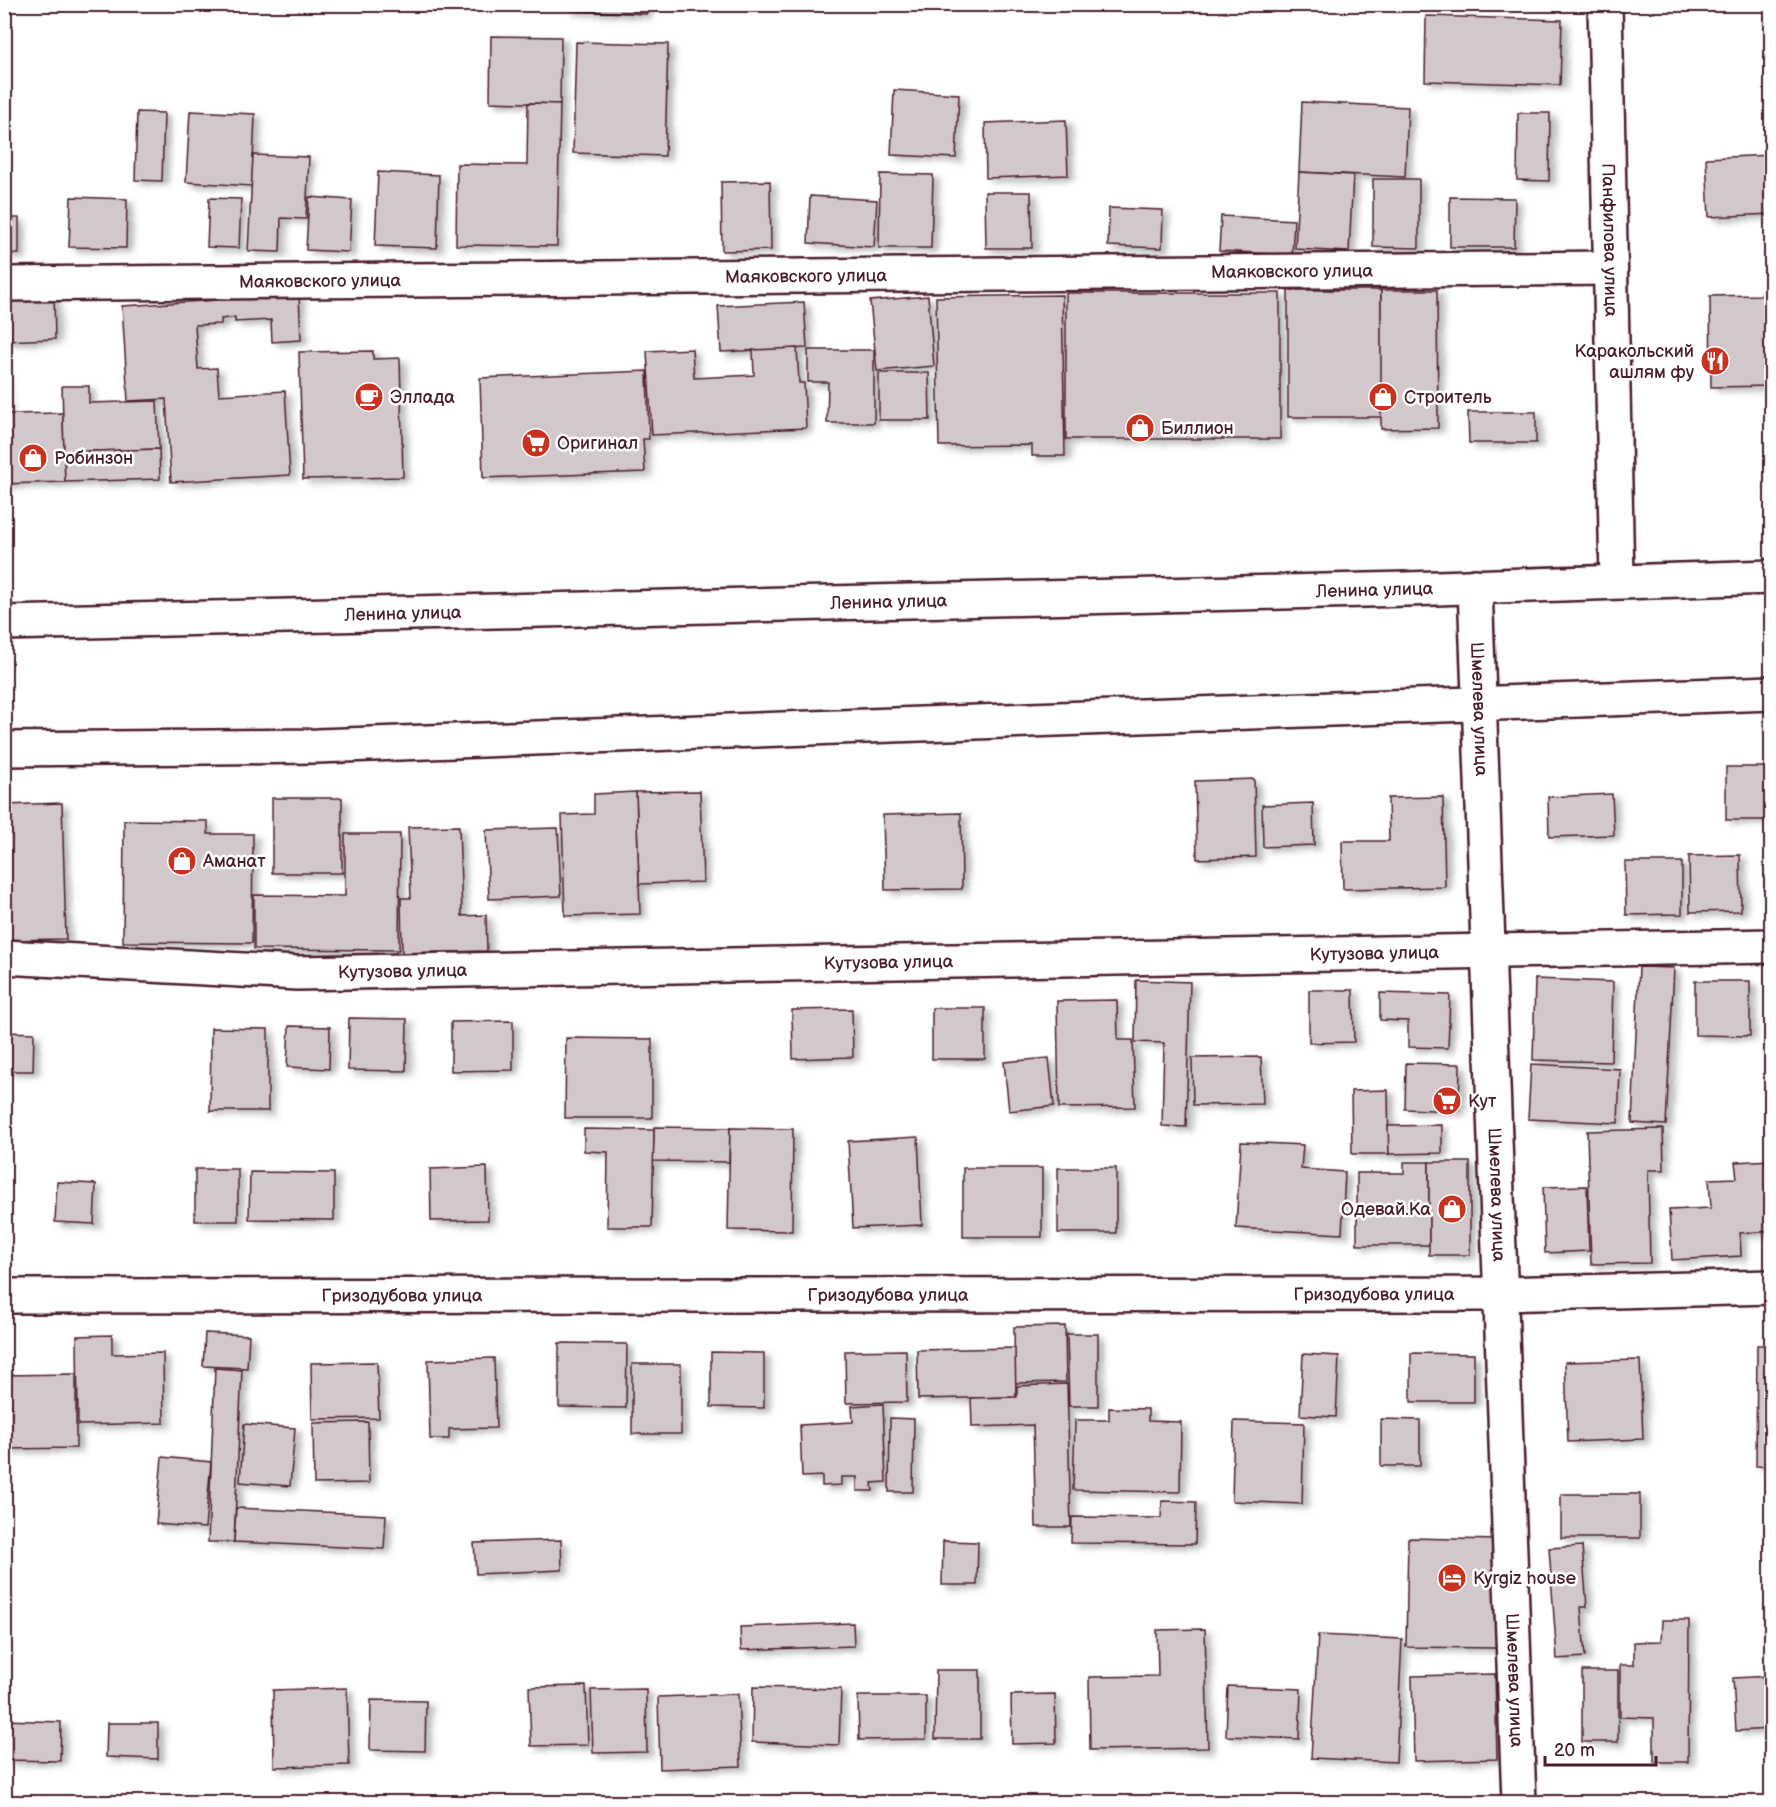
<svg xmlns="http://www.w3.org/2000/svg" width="1776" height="1807" font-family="'Balsamiq Sans',sans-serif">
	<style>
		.building { fill: #d2c7cb; stroke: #4a1f2b; stroke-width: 1.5; filter: url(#shadow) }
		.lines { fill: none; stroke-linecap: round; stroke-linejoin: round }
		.minor-casing { stroke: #4a1f2b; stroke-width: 38 }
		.major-casing { stroke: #4a1f2b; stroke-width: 38 }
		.minor { stroke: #fff; stroke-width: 33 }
		.major { stroke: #fff; stroke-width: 33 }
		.labels { text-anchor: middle; stroke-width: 5; stroke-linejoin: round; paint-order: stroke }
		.street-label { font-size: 18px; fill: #4a1f2b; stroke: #fff }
		.poi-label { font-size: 18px; fill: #4a1f2b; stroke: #fff; text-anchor: start }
	</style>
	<defs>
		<filter id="shadow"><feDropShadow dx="6" dy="4" stdDeviation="3" flood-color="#0004"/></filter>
	</defs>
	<rect width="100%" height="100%" fill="#fff"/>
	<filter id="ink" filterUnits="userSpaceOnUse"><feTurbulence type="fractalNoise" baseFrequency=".0167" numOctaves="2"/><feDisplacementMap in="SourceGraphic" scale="12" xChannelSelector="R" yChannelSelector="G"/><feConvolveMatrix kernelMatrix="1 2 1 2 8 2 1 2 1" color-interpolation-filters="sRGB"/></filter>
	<g filter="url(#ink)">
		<g class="building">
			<path d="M568,4H646V14L567,10Z"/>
			<path d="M1426,16L1562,20L1560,85L1425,81Z"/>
			<path d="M491,36L561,37L560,104L490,102Z"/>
			<path d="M576,42L668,44L665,156L573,153Z"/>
			<path d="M894,90L959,94L956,158L891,155Z"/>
			<path d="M1302,102L1408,107L1405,177L1299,172Z"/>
			<path d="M528,103L560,104L557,246L456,245L457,164L527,165Z"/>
			<path d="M190,111L255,114L252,186L186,182Z"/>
			<path d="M137,112L164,113L162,181L135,180Z"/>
			<path d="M1518,113H1550L1549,181L1517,180Z"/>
			<path d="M1066,120L1068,175L986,178L985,123Z"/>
			<path d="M253,155L309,157L306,219L281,218L280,252L248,251Z"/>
			<path d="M1772,155V214L1709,217L1706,158Z"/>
			<path d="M378,172L439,175L437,248L375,246Z"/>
			<path d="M1299,172L1353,175L1349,252L1295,249Z"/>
			<path d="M880,174L933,175L931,248H879Z"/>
			<path d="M1373,179H1419V248L1373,247Z"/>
			<path d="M770,181L771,250L722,251L721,182Z"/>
			<path d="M985,192H1031L1032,248H986Z"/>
			<path d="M810,196L877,200L874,247L808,243Z"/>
			<path d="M71,197L127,199L126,248L69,247Z"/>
			<path d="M309,197L352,200L349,252L306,250Z"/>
			<path d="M1450,197L1515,198L1514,247H1450Z"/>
			<path d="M209,198L241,199L239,248L207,247Z"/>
			<path d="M1109,208L1163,210L1162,248L1108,246Z"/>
			<path d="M1221,216L1294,220L1292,255L1219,251Z"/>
			<rect x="4" y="218" width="15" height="36"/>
			<path d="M1762,286H1772V386L1711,387L1710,296L1762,295Z"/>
			<path d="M1288,290H1381L1382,417H1288Z"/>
			<path d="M1381,290H1437L1438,428L1381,429Z"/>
			<rect x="1066" y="293" width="214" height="146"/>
			<path d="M54,295L55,339L4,341V296Z"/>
			<path d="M299,295L301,340L272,342L271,320L235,322V317L221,319V324L195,325L198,369L217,368L219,395L285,391L290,475L171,482L166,399L128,401L122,306Z"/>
			<path d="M1062,295L1065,456H1032V445L939,446L936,297Z"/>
			<path d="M928,296L934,366L877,371L870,301Z"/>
			<path d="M804,302L807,348L721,352L718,306Z"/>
			<path d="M797,348L799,383H804L806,428L652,435L647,351L692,349L694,378L754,375L753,350Z"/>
			<path d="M808,350H874V423H827L828,382H808Z"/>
			<path d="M373,351V359L400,358L403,477L303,479L299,352Z"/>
			<path d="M647,371L649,439H643L645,472L483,478L480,378Z"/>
			<path d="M4,373L7,414L63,413L65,482L4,484Z"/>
			<path d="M879,373H929L930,420H879Z"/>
			<path d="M62,386H89V403L157,401L159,449L64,452Z"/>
			<path d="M1468,412H1536V443H1469Z"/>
			<path d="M159,449L160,479L65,482L64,452Z"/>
			<rect x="1726" y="767" width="46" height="53"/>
			<path d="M1254,779L1256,857L1197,859L1195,781Z"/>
			<path d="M700,791L703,882L639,884L636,792Z"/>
			<path d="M636,792L640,914L565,916L562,815L594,814V794Z"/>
			<path d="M1612,794L1614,835L1549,837L1548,797Z"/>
			<path d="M1443,797L1445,887L1343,889L1342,841H1389L1388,798Z"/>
			<rect x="272" y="798" width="70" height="75"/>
			<path d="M62,803L66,939L4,940V805Z"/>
			<path d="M1313,803L1314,845L1263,847L1262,805Z"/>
			<path d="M961,813L962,889L885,890L883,815Z"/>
			<path d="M124,820L208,821V834H253L252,943L123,942Z"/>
			<path d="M459,826L462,916L486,915L487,951L402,953L401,898H411L408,827Z"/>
			<path d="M558,828L561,896L489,899L486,830Z"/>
			<path d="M345,834H400L399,950L254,949V895L345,896Z"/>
			<path d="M1740,855L1741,911L1690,912L1689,856Z"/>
			<path d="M1625,862H1682V914L1626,915Z"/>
			<path d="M1639,967L1674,968L1666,1125L1632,1123Z"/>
			<path d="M1535,979L1613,982L1611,1062L1533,1060Z"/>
			<path d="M1136,980L1190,982L1186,1127L1162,1126L1164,1043L1135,1042Z"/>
			<path d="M1695,981H1750V1036L1695,1035Z"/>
			<path d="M1309,990H1353L1354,1042L1309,1043Z"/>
			<path d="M1380,993L1450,995L1448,1048L1408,1047V1021L1380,1020Z"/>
			<path d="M1117,1000L1118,1040H1133L1135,1107L1059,1108L1057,1001Z"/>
			<rect x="932" y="1008" width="53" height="51"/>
			<path d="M852,1009L853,1057L793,1059L792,1010Z"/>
			<path d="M349,1018L407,1019L406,1071L348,1070Z"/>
			<path d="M513,1021V1070L451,1071V1022Z"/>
			<path d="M289,1026L330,1027L329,1069L287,1067Z"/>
			<path d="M211,1028L268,1029V1111H210Z"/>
			<path d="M4,1032L34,1033L33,1071H4Z"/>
			<path d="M566,1038L652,1039V1118H565Z"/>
			<path d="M1261,1057L1263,1104L1193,1105L1192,1058Z"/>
			<path d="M1049,1058L1054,1106L1009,1111L1004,1062Z"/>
			<path d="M1406,1063L1460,1064L1459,1111L1405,1109Z"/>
			<path d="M1531,1064L1620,1069L1618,1123L1528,1119Z"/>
			<path d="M1388,1090L1389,1154H1352L1351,1091Z"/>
			<path d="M1442,1125V1153L1389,1154L1388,1126Z"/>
			<path d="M654,1127L730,1128L729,1162L653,1161Z"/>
			<path d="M730,1128L793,1129L792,1231L728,1230Z"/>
			<path d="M584,1129L654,1130L652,1227H607L608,1152L584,1151Z"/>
			<path d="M1663,1129L1664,1170H1648L1650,1263L1591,1264L1587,1131Z"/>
			<path d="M918,1137L922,1225L853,1228L848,1141Z"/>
			<path d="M1241,1142L1303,1145L1301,1169L1345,1172L1342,1234L1236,1228Z"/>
			<path d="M1772,1160V1231L1740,1233L1741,1256L1672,1260L1669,1210L1711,1208L1709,1179L1737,1178L1735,1162Z"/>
			<path d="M1404,1162H1429V1245H1357V1173H1404Z"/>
			<rect x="1429" y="1162" width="41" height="93"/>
			<path d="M487,1167L488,1220L431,1221L430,1169Z"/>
			<rect x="963" y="1168" width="79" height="69"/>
			<rect x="1058" y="1168" width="58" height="65"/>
			<rect x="195" y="1169" width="43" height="52"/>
			<path d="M250,1172L334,1173V1220L249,1219Z"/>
			<path d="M57,1182L96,1184L94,1224L55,1222Z"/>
			<path d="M1587,1186L1589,1251L1545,1253L1543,1187Z"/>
			<path d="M1065,1326L1066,1382L1015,1383L1014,1327Z"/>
			<path d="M205,1333L249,1335L247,1368L203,1366Z"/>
			<path d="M1067,1334H1098V1406H1069Z"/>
			<path d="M112,1335V1354L163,1353L164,1423L78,1425L77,1336Z"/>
			<path d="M559,1343L627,1344L626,1408L559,1407Z"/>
			<path d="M1757,1345H1772V1467L1756,1466Z"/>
			<path d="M1015,1348L1016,1397L918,1399L917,1350Z"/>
			<path d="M906,1350L907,1402L846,1403L845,1351Z"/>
			<path d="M711,1352L764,1353V1408L711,1407Z"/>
			<path d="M1411,1353L1474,1354V1402H1411Z"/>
			<path d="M1303,1354L1339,1356L1336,1417L1300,1415Z"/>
			<path d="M494,1358L496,1428L449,1429V1439H430L428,1360Z"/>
			<path d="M1640,1360L1643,1439L1568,1442L1565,1362Z"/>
			<path d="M377,1362L379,1418L312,1419L311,1363Z"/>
			<rect x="632" y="1364" width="49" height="70"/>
			<path d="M215,1368L242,1370L234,1542H208Z"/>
			<path d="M76,1374V1448L4,1449L6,1375Z"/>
			<path d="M1067,1384L1071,1527H1036L1033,1425L972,1427L971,1398L1017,1397V1386Z"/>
			<path d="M883,1404L886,1482L872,1483L873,1491H857V1477H841V1485L822,1486V1476L802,1477L800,1425L853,1422L852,1406Z"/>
			<path d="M1109,1408L1148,1409V1421L1181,1422L1180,1492L1073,1490L1075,1420H1109Z"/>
			<path d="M890,1418L914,1419L913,1492H889Z"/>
			<path d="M1381,1419L1420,1420V1466H1381Z"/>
			<path d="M1234,1421L1304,1423L1302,1504L1232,1501Z"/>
			<path d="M368,1422L369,1483L314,1484L313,1423Z"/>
			<path d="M244,1424L295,1428L290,1486L240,1482Z"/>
			<path d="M162,1457L211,1462L205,1528L156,1524Z"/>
			<rect x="1561" y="1494" width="79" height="44"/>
			<path d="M1162,1501L1196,1502L1195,1544L1071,1543L1072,1517L1161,1518Z"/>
			<path d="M236,1508L386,1515L384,1549L234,1542Z"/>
			<path d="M1408,1538L1498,1540L1496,1648L1406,1647Z"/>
			<path d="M561,1540L562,1570L476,1574L474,1543Z"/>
			<path d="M943,1541L978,1542L977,1585H942Z"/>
			<path d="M1582,1546L1587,1607H1581L1585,1657L1557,1659L1549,1548Z"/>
			<path d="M1662,1620H1689L1688,1762H1654V1718L1620,1717V1665H1634V1642L1661,1641Z"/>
			<path d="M853,1623L854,1646L741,1650L740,1627Z"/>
			<path d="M1205,1629L1208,1748L1090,1750L1089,1677L1158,1676L1157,1630Z"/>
			<path d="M1318,1635L1402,1639L1396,1762L1311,1758Z"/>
			<path d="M936,1670H980V1739H935Z"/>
			<rect x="1582" y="1671" width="36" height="71"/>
			<path d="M1495,1674L1497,1759L1414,1761L1412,1676Z"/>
			<path d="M1772,1676V1729L1736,1731L1733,1678Z"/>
			<path d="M586,1686L588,1745L531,1746L529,1687Z"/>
			<path d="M1228,1686L1301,1689L1299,1739L1226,1736Z"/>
			<path d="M753,1687L841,1689L839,1745L752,1742Z"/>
			<path d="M347,1688L349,1765L274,1767L273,1690Z"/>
			<path d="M646,1689L647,1752L593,1753L591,1690Z"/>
			<path d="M738,1694L741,1766L660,1769L658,1697Z"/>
			<path d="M1055,1694L1056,1743L1012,1744L1011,1695Z"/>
			<path d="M858,1696H926V1739L859,1740Z"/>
			<path d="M371,1700L426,1701L425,1751L370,1750Z"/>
			<path d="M4,1720L61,1722L60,1761L4,1760Z"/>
			<path d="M107,1723H158V1759L106,1757Z"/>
		</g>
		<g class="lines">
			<g class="minor-casing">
				<g id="minor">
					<path id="s1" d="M1605,4L1617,581"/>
					<path id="s2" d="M4,284L1610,268"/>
					<path id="s3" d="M1475,586L1519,1802"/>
					<path d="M4,749L317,746L1772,693"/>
					<path id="s4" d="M4,957L297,973L1772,946"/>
					<path id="s5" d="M4,1296L1500,1294L1772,1287"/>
				</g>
			</g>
			<g class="major-casing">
				<g id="major">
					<path id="s6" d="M4,623L1407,589L1772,577"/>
				</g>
			</g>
			<use href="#minor" class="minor"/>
			<use href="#major" class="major"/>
		</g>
	</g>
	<defs>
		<g id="restaurant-disc" transform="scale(1.5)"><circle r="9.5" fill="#c8321e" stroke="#fff"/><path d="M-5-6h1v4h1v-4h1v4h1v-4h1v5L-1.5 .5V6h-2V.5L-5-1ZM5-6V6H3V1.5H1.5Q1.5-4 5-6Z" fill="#fff"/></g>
		<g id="cafe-disc" transform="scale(1.5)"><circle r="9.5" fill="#c8321e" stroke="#fff"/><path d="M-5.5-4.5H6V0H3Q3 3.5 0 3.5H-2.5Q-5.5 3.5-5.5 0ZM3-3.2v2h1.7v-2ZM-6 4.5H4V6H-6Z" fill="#fff"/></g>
		<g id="shop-disc" transform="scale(1.5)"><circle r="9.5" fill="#c8321e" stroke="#fff"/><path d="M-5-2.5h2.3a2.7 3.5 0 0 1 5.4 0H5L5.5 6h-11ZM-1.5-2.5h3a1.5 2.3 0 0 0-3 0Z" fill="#fff"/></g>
		<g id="supermarket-disc" transform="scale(1.5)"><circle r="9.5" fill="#c8321e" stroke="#fff"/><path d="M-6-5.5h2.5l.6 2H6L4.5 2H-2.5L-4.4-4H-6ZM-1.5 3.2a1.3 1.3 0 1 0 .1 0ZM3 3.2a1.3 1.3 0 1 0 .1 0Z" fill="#fff"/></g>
		<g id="hotel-disc" transform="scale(1.5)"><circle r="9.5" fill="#c8321e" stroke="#fff"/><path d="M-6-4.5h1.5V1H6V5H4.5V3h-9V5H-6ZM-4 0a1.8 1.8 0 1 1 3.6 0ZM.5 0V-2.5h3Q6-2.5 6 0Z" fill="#fff"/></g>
	</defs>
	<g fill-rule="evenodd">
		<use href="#restaurant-disc" x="1715" y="361"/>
		<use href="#cafe-disc" x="369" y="397"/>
		<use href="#shop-disc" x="1383" y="397"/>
		<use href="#shop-disc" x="1140" y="428"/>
		<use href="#supermarket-disc" x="536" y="443"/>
		<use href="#shop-disc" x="33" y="458"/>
		<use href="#shop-disc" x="182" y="861"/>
		<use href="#supermarket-disc" x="1447" y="1101"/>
		<use href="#shop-disc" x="1452" y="1209"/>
		<use href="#hotel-disc" x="1452" y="1578"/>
	</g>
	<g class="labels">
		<g class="street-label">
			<text dy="6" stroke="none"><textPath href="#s1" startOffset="236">Панфилова улица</textPath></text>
			<text dy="6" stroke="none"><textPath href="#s2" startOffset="1288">Маяковского улица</textPath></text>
			<text dy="6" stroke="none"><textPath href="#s2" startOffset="802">Маяковского улица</textPath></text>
			<text dy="6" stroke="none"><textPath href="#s2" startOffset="316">Маяковского улица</textPath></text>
			<text dy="6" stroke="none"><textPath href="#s6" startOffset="1371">Ленина улица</textPath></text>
			<text dy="6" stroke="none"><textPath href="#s6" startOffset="885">Ленина улица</textPath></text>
			<text dy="6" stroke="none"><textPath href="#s6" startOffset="399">Ленина улица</textPath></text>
			<text dy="6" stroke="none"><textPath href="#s3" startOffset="123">Шмелева улица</textPath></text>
			<text dy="6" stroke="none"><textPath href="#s4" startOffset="1371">Кутузова улица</textPath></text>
			<text dy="6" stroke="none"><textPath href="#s4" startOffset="885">Кутузова улица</textPath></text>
			<text dy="6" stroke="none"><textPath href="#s4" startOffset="399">Кутузова улица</textPath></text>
			<text dy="6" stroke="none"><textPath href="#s3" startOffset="609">Шмелева улица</textPath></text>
			<text dy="6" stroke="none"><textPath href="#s5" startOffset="1370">Гризодубова улица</textPath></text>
			<text dy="6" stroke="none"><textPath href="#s5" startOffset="884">Гризодубова улица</textPath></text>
			<text dy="6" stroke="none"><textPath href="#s5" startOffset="398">Гризодубова улица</textPath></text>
			<text dy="6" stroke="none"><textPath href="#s3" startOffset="1095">Шмелева улица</textPath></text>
		</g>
		<g class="poi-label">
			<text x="1694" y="357" text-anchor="end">Каракольский<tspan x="1694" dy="21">ашлям фу</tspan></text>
			<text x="390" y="403">Эллада</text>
			<text x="1404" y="403">Строитель</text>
			<text x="1161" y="434">Биллион</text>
			<text x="557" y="449">Оригинал</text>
			<text x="54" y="464">Робинзон</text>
			<text x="203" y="867">Аманат</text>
			<text x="1468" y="1107">Кут</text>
			<text x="1431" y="1215" text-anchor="end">Одевай.Ка</text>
			<text x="1473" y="1584">Kyrgiz house</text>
		</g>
	</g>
	<rect width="1776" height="1807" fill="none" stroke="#fff" stroke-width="24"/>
	<rect x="12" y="12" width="1752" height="1783" fill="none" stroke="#4a1f2b" stroke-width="2" filter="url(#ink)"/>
	<path d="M1545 1756v9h111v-9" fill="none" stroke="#4a1f2b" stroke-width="3"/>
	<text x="1554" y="1756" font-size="18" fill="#4a1f2b" stroke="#ffffff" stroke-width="4.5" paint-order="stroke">20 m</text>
</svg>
